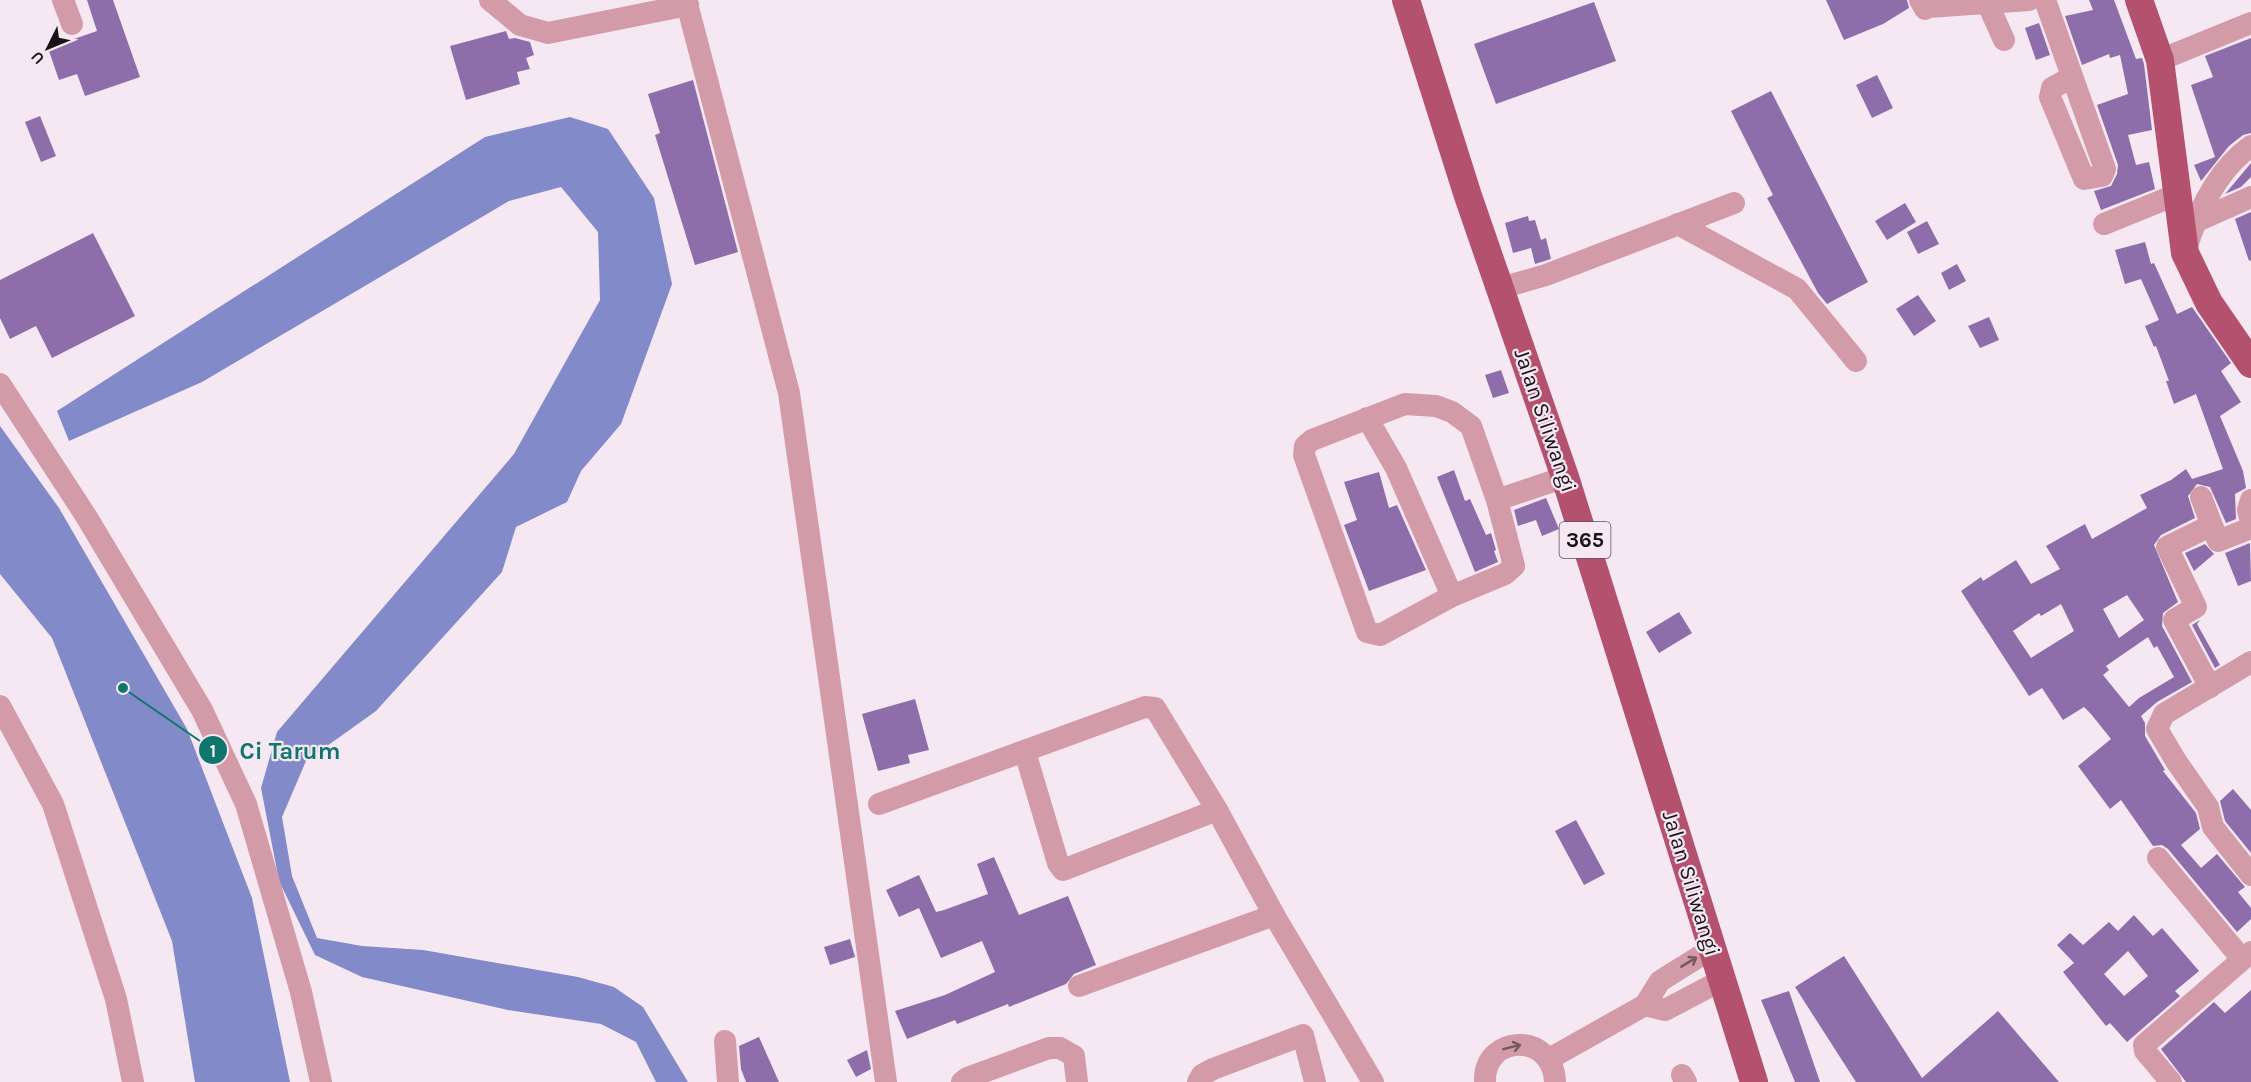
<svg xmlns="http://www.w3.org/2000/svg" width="2251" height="1082" font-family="Karla,sans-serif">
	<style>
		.water { fill: #838ac9 }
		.building { fill: #8d6eaa; fill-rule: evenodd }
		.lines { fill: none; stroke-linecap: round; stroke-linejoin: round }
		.minor { stroke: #d39ba7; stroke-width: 22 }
		.major { stroke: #b4516e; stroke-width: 28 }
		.oneway { stroke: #75575e }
		.labels { text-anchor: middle; stroke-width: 4.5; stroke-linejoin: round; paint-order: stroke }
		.shield { fill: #f6e8f2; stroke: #5a5358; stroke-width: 1.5 }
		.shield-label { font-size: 21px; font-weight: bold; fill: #171316 }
		.street-label { font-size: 22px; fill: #171316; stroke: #f6e8f2 }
		.leader { fill: none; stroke: #0f766e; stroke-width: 2 }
		.callout-dot { fill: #0f766e; stroke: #f6e8f2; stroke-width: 2 }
		.mark-label { font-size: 18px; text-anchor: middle; font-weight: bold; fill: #fff }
		.callout-label { font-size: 24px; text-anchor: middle; font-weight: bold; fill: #0f766e; stroke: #f6e8f2; stroke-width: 4.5; stroke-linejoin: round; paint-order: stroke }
	</style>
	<rect width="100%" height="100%" fill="#f6e8f2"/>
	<g class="water">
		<path d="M570,117L608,129L654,198L672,284L621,424L581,471L567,502L516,527L502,572L376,711L306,761L282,817L292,876L317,938L362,946L423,950L578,977L614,987L643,1007L688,1082H656L636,1042L601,1024L508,1010L362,977L315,955L279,881L261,788L277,732L514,454L600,300L598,232L561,187L509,201L202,382L69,441L57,411L485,137Z"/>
		<path d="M0,426L59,508L187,729L252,898L290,1082H195L172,941L52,638L0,574Z"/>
	</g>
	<g class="building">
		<path d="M87,0H113L140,77L85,96L77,74L59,80L48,48L97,31Z"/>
		<path d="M1826,0H1907L1909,8L1883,24L1844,40Z"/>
		<path d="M2089,0H2114L2136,59L2142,58L2144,64L2152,130L2128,135L2136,165L2149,162L2155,189L2101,210L2094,191L2111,186L2117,174L2118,165L2097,105L2128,94L2120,55L2110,58L2109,54L2082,65L2065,16L2093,10Z"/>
		<path d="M1594,2L1616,61L1496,104L1474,44Z"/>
		<path d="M2039,23L2050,55L2036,60L2025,28Z"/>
		<path d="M506,31L509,39L515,38L530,42L534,55L526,58L530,69L517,72L520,84L466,100L450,46Z"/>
		<path d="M2251,38V133L2243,135L2229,146L2201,181L2194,165L2215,157L2191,85L2213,77L2205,56Z"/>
		<path d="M1877,75L1893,108L1872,118L1856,85Z"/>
		<path d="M693,80L738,252L695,265L655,135L660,133L648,94Z"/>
		<path d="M1771,91L1868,282L1827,304L1818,293L1767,198L1773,195L1731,111Z"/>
		<path d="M40,116L56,156L41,162L25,122Z"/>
		<path d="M2251,163V177L2241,187L2225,194Z"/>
		<path d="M1905,203L1916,222L1887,240L1875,221Z"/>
		<path d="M2251,212V260L2249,261L2235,219Z"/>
		<path d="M1528,216L1529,221L1535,220L1541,240L1546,238L1551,259L1535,264L1531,248L1513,253L1505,223Z"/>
		<path d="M1927,221L1939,244L1918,254L1907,232Z"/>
		<path d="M93,233L135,316L52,358L36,326L10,339L0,318V280Z"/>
		<path d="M2145,242L2151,264L2154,263L2177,314L2192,307L2231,363L2221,371L2241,402L2220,416L2243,471L2246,488L2235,494L2236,519L2226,523L2210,487L2197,484L2188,496L2195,518L2161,535L2154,545L2178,602L2163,613L2162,626L2192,682L2157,702L2141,716L2145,723V736L2165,770L2163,771L2196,813L2200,829L2181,845L2201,868L2217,854L2245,887L2238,892L2251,908V919L2237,932L2168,849L2162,845L2153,846L2121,800L2110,809L2078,766L2111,739L2091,714L2084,707L2063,720L2042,688L2029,696L1961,591L1981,577L1983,581L2016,560L2031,584L2060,569L2046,546L2085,524L2092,539L2147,508L2140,495L2171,480L2186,469L2192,479L2223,469L2196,394L2174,404L2166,381H2169L2156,346L2154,347L2145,326L2159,320L2141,279L2125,284L2115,250ZM2127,595L2144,620L2119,638L2103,609ZM2061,604L2074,631L2031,658L2013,631L2039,613L2041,616ZM2148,637L2154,648L2157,646L2174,677L2139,698L2129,707L2103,675L2109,670L2106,666Z"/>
		<path d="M1957,264L1966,281L1949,290L1941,273Z"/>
		<path d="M1918,295L1936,321L1914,336L1896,309Z"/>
		<path d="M1989,317L1999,340L1980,348L1968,326Z"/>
		<path d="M1501,370L1509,393L1493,398L1485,375Z"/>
		<path d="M1454,470L1465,501L1470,499L1486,535L1491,533L1496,550L1494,551L1498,562L1475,572L1437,477Z"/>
		<path d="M1379,472L1389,508L1397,505L1426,570L1369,591L1344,525L1357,520L1344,482Z"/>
		<path d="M1546,498L1559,529L1542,536L1536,520L1518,526L1514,510Z"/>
		<path d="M2250,543L2251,581L2238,586L2225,553Z"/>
		<path d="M2205,544L2214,554L2194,571L2185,553Z"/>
		<path d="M1679,612L1692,633L1659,653L1646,632Z"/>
		<path d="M2200,620L2197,624L2220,665L2215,668L2192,625Z"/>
		<path d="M915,699L929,750L908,755L910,763L878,771L862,714Z"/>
		<path d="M2233,789L2251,810V853L2225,821L2220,801Z"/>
		<path d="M1576,820L1605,874L1584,885L1555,831Z"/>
		<path d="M994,857L1019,915L1068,896L1096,965L1074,974L1066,984L1009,1007L1008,1004L957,1024L955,1020L907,1039L895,1011L945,995L995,972L982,941L941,958L919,908L899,917L886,890L919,875L936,912L944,910L988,894L977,864Z"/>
		<path d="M2134,915L2153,936L2162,928L2199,971L2175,991L2180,996L2127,1042L2110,1023L2106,1026L2063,972L2074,963L2057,945L2070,933L2083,945L2109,922L2118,931ZM2128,951L2148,976L2124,996L2104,974Z"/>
		<path d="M850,939L855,957L830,965L824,947Z"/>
		<path d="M1844,956L1922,1078L1998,1011L2059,1082H1856L1795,987Z"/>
		<path d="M2251,990V1082H2186L2161,1049L2214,1002L2225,1013Z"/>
		<path d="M1789,991L1820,1082H1795L1761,1000Z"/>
		<path d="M759,1037L779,1082H746L741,1069L739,1046Z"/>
		<path d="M867,1050L871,1069L856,1077L847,1060Z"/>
	</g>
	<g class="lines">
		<g class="minor">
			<path d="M63,0L72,24"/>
			<path d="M490,0L520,25L548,33L688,5"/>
			<path d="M686,0L789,393L886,1082"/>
			<path d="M1920,0L1925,9L1928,7L2029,0"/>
			<path d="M1986,0L2004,40"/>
			<path d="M2045,0L2105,169L2102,176L2084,179L2050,97L2052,88L2072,77"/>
			<path d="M2160,60L2251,23"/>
			<path d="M2195,222L2251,197"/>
			<path d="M1678,224L1797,289L1856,361"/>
			<path d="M2104,224L2178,194"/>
			<path d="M2186,249C2198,211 2217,170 2251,146"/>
			<path d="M1501,288L1546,275L1734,203"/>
			<path d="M0,384L86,516L202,710L246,804L301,992L321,1082"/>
			<path d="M1367,418L1396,468L1452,596"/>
			<path d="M2201,497L2218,541L2251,528"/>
			<path d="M1497,500L1514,566L1505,574L1452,596L1380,635L1367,632L1304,455L1305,446L1312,440L1405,404L1436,406L1452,412L1471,426L1497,500L1565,477"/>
			<path d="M2251,500L2248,510L2251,522"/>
			<path d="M2251,662L2164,714L2157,729L2176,761L2208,807L2213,827L2251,875"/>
			<path d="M2210,687L2174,620L2196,607L2167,547L2210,526"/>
			<path d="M0,706L53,804L116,999L133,1082"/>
			<path d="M1025,752L1058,863L1063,870L1217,810"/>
			<path d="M879,804L1145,707L1155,708L1217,810L1274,915L1373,1082"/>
			<path d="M2158,858L2242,959"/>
			<path d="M1079,986L1274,915"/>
			<path d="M1645,1005L1665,1010L1722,980"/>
			<path d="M725,1041L728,1082"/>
			<path d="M1549,1059L1645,1005L1660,981L1713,948"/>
			<path d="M1682,1075L1686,1082"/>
			<path d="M962,1082L967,1078L1049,1048H1060L1074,1056L1077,1082"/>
			<path d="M1198,1082L1202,1075L1213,1069L1303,1035L1315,1082"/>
			<path d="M1485,1082C1483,1034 1553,1031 1555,1082"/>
			<path d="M2171,1082L2145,1051L2144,1045L2251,952"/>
		</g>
		<g class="major">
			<path d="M1406,0L1468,196L1565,477L1754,1082"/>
			<path d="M2139,0L2160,60L2185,253L2209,303L2251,364"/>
		</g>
	</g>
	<defs><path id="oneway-shaft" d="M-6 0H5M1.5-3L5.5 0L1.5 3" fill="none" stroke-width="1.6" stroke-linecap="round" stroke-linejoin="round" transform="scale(1.5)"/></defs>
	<g class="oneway">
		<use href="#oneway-shaft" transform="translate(1689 962) rotate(-31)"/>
		<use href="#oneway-shaft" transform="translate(1512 1047) rotate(-14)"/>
	</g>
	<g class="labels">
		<rect class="shield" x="1559.5" y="522" width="51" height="36" rx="4.5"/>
		<g class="shield-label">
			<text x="1585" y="547">365</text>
		</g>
		<g class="street-label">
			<text transform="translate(1546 420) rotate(71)" y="8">Jalan Siliwangi</text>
			<text transform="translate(1692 883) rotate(73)" y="8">Jalan Siliwangi</text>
		</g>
	</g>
	<path class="leader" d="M123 688L213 750"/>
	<g class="callout-dot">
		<circle cx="123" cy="688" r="6"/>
		<circle cx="213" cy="750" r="15"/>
	</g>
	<g class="mark-label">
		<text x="213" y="757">1</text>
	</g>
	<g class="callout-label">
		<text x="290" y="759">Ci Tarum</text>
	</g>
	<g transform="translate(48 48) rotate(227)" stroke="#f6e8f2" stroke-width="4.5" paint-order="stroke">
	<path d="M0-4.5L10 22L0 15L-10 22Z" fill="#171316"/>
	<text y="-9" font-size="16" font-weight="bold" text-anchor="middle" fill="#171316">U</text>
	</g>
</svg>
